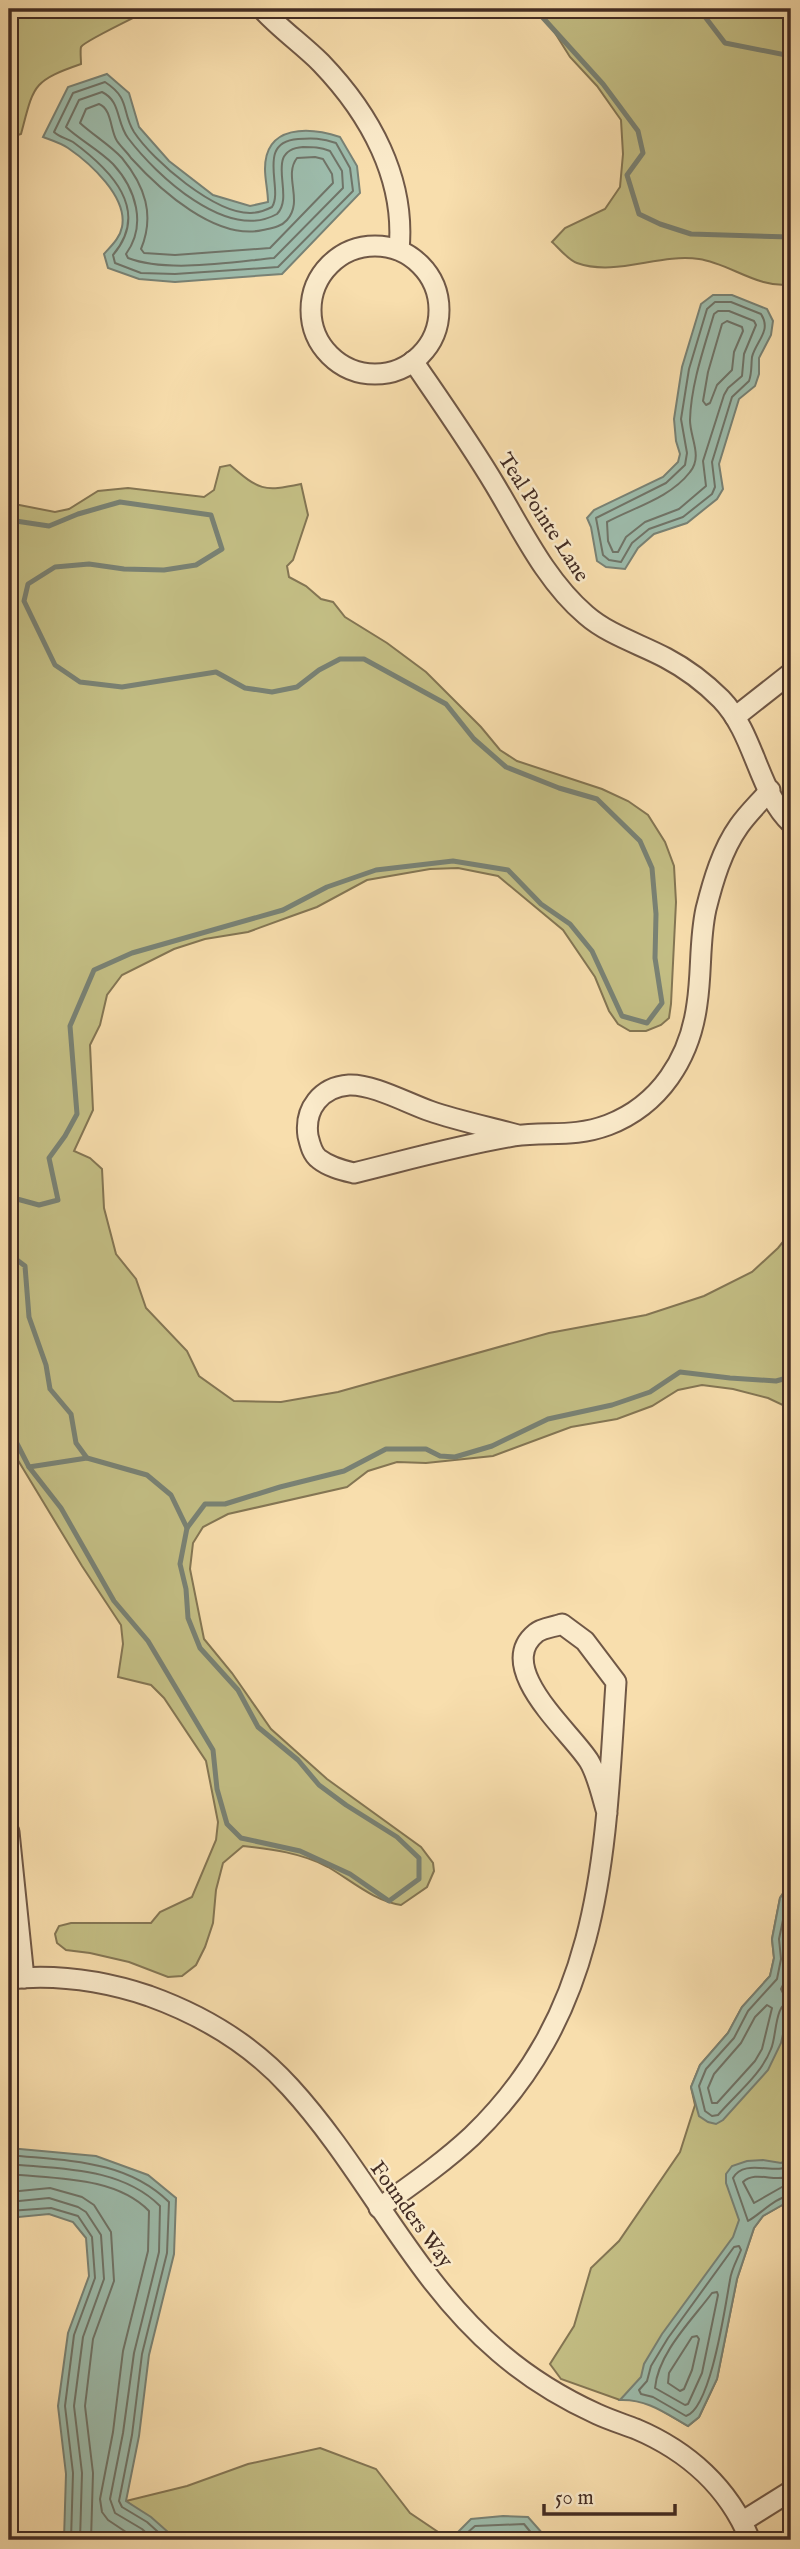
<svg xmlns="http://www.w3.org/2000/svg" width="800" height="2549" font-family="'IM FELL English',serif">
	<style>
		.green { fill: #c4bf85; stroke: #847654; stroke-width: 2 }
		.water { fill: #9dbcac; stroke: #798275; stroke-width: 2 }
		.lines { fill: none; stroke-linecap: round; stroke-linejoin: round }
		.shore { stroke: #707468; stroke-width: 2 }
		.stream { stroke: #798275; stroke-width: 5 }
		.minor-casing { stroke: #705846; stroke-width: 23 }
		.minor { stroke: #faeaca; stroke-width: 19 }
		.labels { text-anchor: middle; stroke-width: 5; stroke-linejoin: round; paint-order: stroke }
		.street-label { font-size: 21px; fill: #432c23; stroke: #faeaca }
	</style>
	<rect width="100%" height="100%" fill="#f8dead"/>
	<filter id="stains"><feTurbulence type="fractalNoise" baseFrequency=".00286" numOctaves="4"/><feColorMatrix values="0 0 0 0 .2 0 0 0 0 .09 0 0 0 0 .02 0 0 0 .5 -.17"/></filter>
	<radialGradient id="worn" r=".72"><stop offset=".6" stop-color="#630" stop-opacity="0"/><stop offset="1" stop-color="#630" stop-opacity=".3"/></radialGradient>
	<g class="green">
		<path d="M9,9H151C140,15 84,41 81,47C80,51 81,59 81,64C32,81 34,85 21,134L9,138Z"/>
		<path d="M535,9H791V284C760,290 729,263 699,259C659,253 616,277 577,263C568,260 559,248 552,242L565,228L605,209L620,187L623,154L621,120L597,86L570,57L550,25Z"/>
		<path d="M230,465C259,490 263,492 301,484L308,515L293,560L287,566L289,577L306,586L321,599L333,602L345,617L387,643L426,672L481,727L500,750L517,761L602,789L628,801L648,815L665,842L674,866L676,902L671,1004L669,1018L661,1025L646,1031H630L618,1024L609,1011L595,977L563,930L498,876L458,868L430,869L367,880L317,907L289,917L248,932L205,939L174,949L122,975L107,995L100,1025L90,1045L93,1110L74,1151L90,1158L102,1169L104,1208L116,1254L136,1279L146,1308L187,1351L199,1376L234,1401L281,1402L338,1392L549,1333L646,1315L704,1296L752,1272L778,1248L791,1232V1409L768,1398L733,1389L702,1385L678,1390L652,1406L617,1419L571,1427L493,1456L426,1463L397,1462L368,1471L347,1487L228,1514L203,1527L193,1543L190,1569L204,1639L232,1673L271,1729L327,1779L421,1847L433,1863L434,1871L427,1887L401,1905C374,1901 352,1881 328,1867C302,1853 271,1849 243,1846L223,1863L216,1890L213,1923L205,1947L196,1965L182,1976L168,1977L129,1962L90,1953L66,1950L57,1943L55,1934L59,1926L71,1923H151L160,1912L192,1897L216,1840L218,1822L206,1761L164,1698L151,1685L118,1677L123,1644L121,1625L82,1566L16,1457H9V503L55,512L69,509L98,491L128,488L204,497L214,490L220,467Z"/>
		<path d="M791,1881V2200L763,2216L754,2228L737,2279L717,2379L699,2417L688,2426L649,2403L633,2400H620L561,2379L550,2364L574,2326L591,2268L619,2241L680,2152L695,2105L691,2087L700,2065L728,2033L742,2007L770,1976L774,1958L772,1939L780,1898Z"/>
		<path d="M320,2448L376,2469L410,2513L450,2540H177L126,2501L187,2486L248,2464Z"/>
	</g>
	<g class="water">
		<path d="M107,74L129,93L139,127L169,161L213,195L250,206L268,202C268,191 265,180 265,169C265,124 310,127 340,137L357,166L360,193L282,274L175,282L139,279L108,268L104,254C111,246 120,238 122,227C128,197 90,163 68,148C61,143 51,140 43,137L68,87Z"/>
		<path d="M713,295H732L767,309L773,321L771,335L759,358V374L755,386L739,399L719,464L723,489L717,499L687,523L654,534L638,548L625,569L606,567L597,561L591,527L587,518L594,510L663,477L678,462L680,454L676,441L674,419L682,367L701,304Z"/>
		<path d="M790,1885L791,1999L781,2043L768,2070L723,2120L716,2124L708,2122L699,2116L691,2087L700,2065L728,2033L742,2007L770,1976L774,1958L772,1939L780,1898Z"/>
		<path d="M9,2148L96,2156L148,2175L176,2198L174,2254L149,2355L139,2436L126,2501L151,2517L177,2540L64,2539L66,2474L58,2406L68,2333L89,2276L86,2238L73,2222L49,2214L9,2218Z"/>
		<path d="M791,2158V2200L763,2216L754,2228L737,2279L717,2379L699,2417L688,2426C665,2413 647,2399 620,2400L641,2377L644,2364L662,2334L733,2237L739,2220L726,2183V2174L732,2166L747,2161L763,2160L781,2163Z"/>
		<path d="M503,2516L528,2517L543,2534L544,2540H450L471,2519Z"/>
	</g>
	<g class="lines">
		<g class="shore">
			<path d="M105,82C131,99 121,111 134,132C153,161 215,214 251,213C258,213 266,210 272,207C284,189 255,142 298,139C312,138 322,138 336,143L350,168L353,191L278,267L175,274L141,273L115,263L113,255C151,210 111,170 73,142C66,138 59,137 54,132L73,93Z"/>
			<path d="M102,92C121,101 116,122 128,138C156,175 227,242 277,214C296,195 262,150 303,147C313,147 320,147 330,151L342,171L343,188L274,258C232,262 167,273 128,258L126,254C147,225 136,189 113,164C99,150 80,140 66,127L79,100Z"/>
			<path d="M99,104C112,109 110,130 117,141C121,147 127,152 131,158C160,190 216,241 263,230C272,228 281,227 287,220C304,201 283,176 297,158L315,157L323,159L332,174L333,183L270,248L175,255L144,253L141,249C155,215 145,186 122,158C110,145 93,135 80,123L86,109Z"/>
			<path d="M715,302H731L761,314C772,331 756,341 752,357C751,366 752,373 749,381L732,397L712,462L715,487L712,494L683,517L649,529L632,543L621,562L609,560L603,555L596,518L666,483L685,465L687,453L681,419L689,369L707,309Z"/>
			<path d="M718,311H729L754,321L756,325L744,354L742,376L728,388L724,395L703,461L706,486L679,509L645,522L626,537L618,552H613L608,541L607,522C635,507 670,498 690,472C703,456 690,438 690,420C691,384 704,348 714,314Z"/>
			<path d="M727,321L742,327L743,331L734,352L732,370L717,385L710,403L706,405L703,401L708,372L722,324Z"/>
			<path d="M791,1895L787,1901L779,1939L781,1959L777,1979L748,2011L734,2038L706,2069L699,2086L705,2111L712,2116L718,2115C736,2094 761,2075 771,2049C777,2036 774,2003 791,2001"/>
			<path d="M791,1923C786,1945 793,1968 781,1989L783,1993L791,1992"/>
			<path d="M767,2005L772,2008L762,2049L755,2061L717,2103H712L708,2088L714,2074L741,2043L755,2017Z"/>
			<path d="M9,2155C66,2161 125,2159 169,2202L167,2253L142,2354L132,2435L119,2501L122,2507L147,2522L167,2540"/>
			<path d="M9,2164C60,2169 121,2167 160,2206L159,2252L134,2353L123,2433L110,2499L115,2513L142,2529L154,2540"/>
			<path d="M791,2166C774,2175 744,2158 733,2178L748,2221C762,2213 774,2198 791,2195"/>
			<path d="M9,2174C54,2179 115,2176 149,2211L148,2251L123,2351L113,2432L100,2499L102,2512L108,2520L138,2540"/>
			<path d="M791,2176C775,2183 756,2170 743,2182L754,2203L782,2187L791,2186"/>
			<path d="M9,2192L50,2188L82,2197L94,2205L111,2232L114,2281L93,2339L85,2406L93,2473L91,2540"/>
			<path d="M9,2202L49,2198L78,2207L86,2212L101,2235L104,2279L83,2337L74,2406L82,2473L80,2540"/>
			<path d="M9,2211L51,2208L78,2216L92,2237L95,2278L74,2335L65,2406L73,2473L71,2540"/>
			<path d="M739,2246L741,2250C737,2260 731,2270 730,2280C725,2307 711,2408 686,2416L653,2397L641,2394L639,2390L647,2381L651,2366L668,2338L734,2247Z"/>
			<path d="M717,2292L718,2295L702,2373L688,2404L685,2405L655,2388C658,2353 692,2320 712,2293Z"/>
			<path d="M697,2336L699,2339L692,2370L684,2389L680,2391L668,2383L669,2373L692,2337Z"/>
			<path d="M459,2540L475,2526L524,2524L537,2540"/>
		</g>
		<g class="stream">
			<path d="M535,9L603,84L638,131L643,153L627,175L639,214L660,224L691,234L791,237"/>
			<path d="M699,9L725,43L791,56"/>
			<path d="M9,520L49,526L78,514L120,502L211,515L222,549L196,565L164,570L124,569L89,564L55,567L28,584L24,601L55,665L80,682L122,687L216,672L245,688L272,692L297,687L319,670L340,659H364L446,704L474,739L506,767L559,788L597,799L640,841L652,868L656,914L655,958L662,1003L647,1023L622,1016L592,951L570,924L541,904L508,870L453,861L376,870L327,887L283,910L132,953L94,970L70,1026L77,1114L65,1136L49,1158L58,1200L39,1205L17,1199L9,1203"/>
			<path d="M9,1254L25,1266L29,1317L46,1365L50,1389L71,1414L76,1443L87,1458L147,1475L171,1495L187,1528"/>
			<path d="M9,1428L29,1467L61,1508L114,1601L148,1641L213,1750L217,1789L227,1824L241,1838L300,1851L350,1874L389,1901L419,1879V1858L397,1837L346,1805L319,1785L298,1760L258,1727L238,1690L200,1648L188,1618L186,1589L180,1564L187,1528L205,1504H225L280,1487L344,1471L386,1449H426L440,1456L455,1457L492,1446L548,1419L612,1405L650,1392L680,1372L730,1378L776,1381L787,1378V1343L791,1310"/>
			<path d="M29,1467L87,1458"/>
		</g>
		<g class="minor-casing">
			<g id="minor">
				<path d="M262,9C280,29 302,44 321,63C370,114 406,179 399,250"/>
				<circle cx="375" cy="310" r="64"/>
				<path d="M413,361C441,402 470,443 495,485C522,530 546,581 586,615C609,635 640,644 666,658C685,668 705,683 721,699C755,734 758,792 791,823"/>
				<path d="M735,717L791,673"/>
				<path d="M518,1135C489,1127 459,1121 430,1111C407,1103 373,1084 349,1085C321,1087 304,1109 308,1136C310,1144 312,1154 319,1159C329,1167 342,1170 354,1173C407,1160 460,1145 514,1136C547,1131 573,1138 608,1125C660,1105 690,1058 697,1004C702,972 699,941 706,909C713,881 722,850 739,826C748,813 760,802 770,790"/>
				<path d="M9,1832L24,1978"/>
				<path d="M9,1979C56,1974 104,1981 149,1996C202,2015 252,2045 290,2087C366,2170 412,2278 499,2352C528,2377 562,2398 597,2414C610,2420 623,2424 636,2429C688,2451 729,2488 750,2540"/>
				<path d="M379,2208C411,2185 443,2163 472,2136C604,2009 605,1851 616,1682L585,1641L562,1624C554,1627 542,1628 536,1633C493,1668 571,1732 589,1761C598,1776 602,1797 607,1813"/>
				<path d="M743,2521L791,2491"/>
			</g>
		</g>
		<use href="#minor" class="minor"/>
	</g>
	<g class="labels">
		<g class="street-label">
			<text transform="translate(544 517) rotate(57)" y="7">Teal Pointe Lane</text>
			<text transform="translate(412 2214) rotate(54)" y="7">Founders Way</text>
		</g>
	</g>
	<rect width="800" height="2549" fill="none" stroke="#f8dead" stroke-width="35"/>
	<rect x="10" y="10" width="779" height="2528" fill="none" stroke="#432c23" stroke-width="3.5"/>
	<rect x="18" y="18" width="765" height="2514" fill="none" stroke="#432c23" stroke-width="2"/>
	<path d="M544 2504v10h131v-10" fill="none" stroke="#432c23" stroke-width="3.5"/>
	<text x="555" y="2504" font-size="21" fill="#432c23" stroke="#faeaca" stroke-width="5" paint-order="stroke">50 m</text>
	<rect width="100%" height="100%" filter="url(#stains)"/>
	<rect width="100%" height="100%" fill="url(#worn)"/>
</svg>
